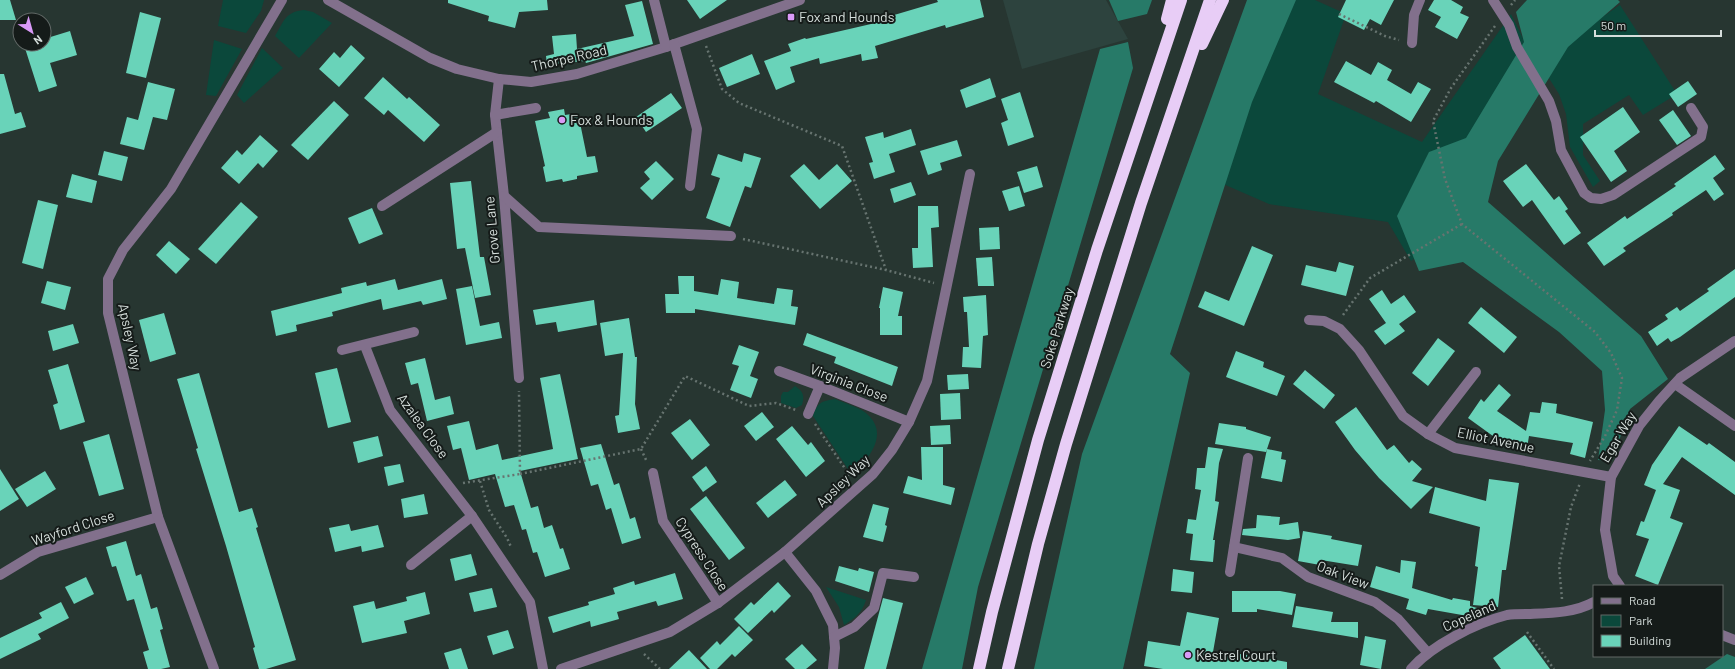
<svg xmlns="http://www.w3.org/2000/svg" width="1735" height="669" font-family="Barlow,sans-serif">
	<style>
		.built { fill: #2d433e }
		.green { fill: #0b483b }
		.forest { fill: #277a68 }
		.building { fill: #69d3b9 }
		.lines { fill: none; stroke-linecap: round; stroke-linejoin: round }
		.path { stroke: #677470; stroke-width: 2.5; stroke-dasharray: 2 3; stroke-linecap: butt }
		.minor { stroke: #82708c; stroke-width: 10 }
		.highway { stroke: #e8cdf6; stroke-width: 12 }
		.poi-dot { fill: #d99af7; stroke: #151b19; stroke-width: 1.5 }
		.labels { text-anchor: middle; stroke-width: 4; stroke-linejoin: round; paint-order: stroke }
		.poi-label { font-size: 14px; fill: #d5dedb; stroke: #151b19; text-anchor: start }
		.street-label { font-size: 14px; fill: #d5dedb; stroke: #151b19 }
	</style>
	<rect width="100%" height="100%" fill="#273631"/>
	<path class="built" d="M1003,0H1106L1128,39L1022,69Z"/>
	<g class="green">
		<path d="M223,0H264L261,11L246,33L218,26Z"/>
		<path d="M1290,0H1315L1346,14L1318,94L1422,142L1511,14L1538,69L1470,221L1411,261L1388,222L1269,204L1214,180Z"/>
		<path d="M1620,5L1677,94L1643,115L1629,95L1583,124V155L1600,181L1593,187L1570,147L1566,114L1559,94L1538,61Z"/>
		<path d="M304,10L313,12L332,23L299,58L275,36C284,21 285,12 304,10Z"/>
		<path d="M214,40L242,49L216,96L206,95Z"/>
		<path d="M262,48L283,68L244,103L237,95Z"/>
		<path d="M795,386C803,391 805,396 802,405L796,408L781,403V396L783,392H788Z"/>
		<path d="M835,399C844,403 858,407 866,413C891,434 868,459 852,475L813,416C817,403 821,401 835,399Z"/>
		<path d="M826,587L866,600C862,613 855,618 844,625L839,607Z"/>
	</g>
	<g class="forest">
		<path d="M1109,0H1152L1147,14L1118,21Z"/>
		<path d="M1247,0H1296L1252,102L1170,354L1190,373L1123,669H1034L1082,454Z"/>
		<path d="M1527,0H1618L1620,2L1568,47L1498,161L1488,202L1641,336L1668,379L1630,409L1612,461L1598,460L1605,410L1602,371L1559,332L1463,262L1419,271L1397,216L1429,152L1466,138L1524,42L1516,12Z"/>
		<path d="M1128,42L1133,68L978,587L962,669H922L1100,49Z"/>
		<path d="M1727,654L1735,657V669H1705Z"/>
	</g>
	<g class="building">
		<path d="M0,0H10L16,20H0Z"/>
		<path d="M448,0H547L548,10L519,12L515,28L488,21L489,16L448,3Z"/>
		<path d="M687,0H727L700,19Z"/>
		<path d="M937,0H980L984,17L946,28L945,25L875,46L878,58L862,61L861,54L820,64L819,58L790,67L795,82L776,90L764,61L791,51L788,44L805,38L806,39L884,21V18L938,2Z"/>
		<path d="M1346,0H1394L1381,25L1370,19L1364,30L1338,17Z"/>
		<path d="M1434,0H1451L1463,7L1460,13L1469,17L1457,39L1435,27L1441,17L1428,10Z"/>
		<path d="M642,1L653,44L586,63L585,61L547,65L546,56L554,54L552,36L576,34L577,49L634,36L625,5Z"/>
		<path d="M140,12L161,18L146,78L126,73Z"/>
		<path d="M70,31L77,55L50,63L57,86L39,92L24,45L44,44V39Z"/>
		<path d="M351,45L365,58L339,87L319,69L334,52L340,58Z"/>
		<path d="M752,54L760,74L727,87L719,68Z"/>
		<path d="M1346,61L1371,75L1378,62L1392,70L1387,80L1411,94L1418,82L1431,89L1411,122L1376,101L1374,103L1334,82Z"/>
		<path d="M0,74H4L15,114L21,112L26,127L0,134Z"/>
		<path d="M383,77L407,99L409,97L440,125L424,142L388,110L384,115L364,98Z"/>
		<path d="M990,78L996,97L966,108L960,90Z"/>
		<path d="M1688,81L1697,94L1678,107L1669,94Z"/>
		<path d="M148,82L175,89L167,120L153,117L144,150L120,144L127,117L138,120Z"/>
		<path d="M1020,92L1034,137L1008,146L1001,123L1008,120L1001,99Z"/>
		<path d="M671,93L682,108L646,132L636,117Z"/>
		<path d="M334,101L349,115L308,160L291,145Z"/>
		<path d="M1623,107L1640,132L1614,151L1627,171L1611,182L1580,137Z"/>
		<path d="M564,109L565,115L578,113L587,157L595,156L598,172L577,176V179L563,182L562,179L546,182L543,167L545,166L535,121L550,118L548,112Z"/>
		<path d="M1673,110L1691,136L1677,145L1659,120Z"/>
		<path d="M911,129L916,145L889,154L895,172L874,179L869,163L873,162L865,137L883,132L884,138Z"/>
		<path d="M260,135L278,151L263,168L258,163L239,184L221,168L237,150L242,155Z"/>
		<path d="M957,140L962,156L940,163L942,170L928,175L920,151Z"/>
		<path d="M104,151L128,157L122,181L98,175Z"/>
		<path d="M744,153L761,158L751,188L745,186L730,227L706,218L720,178L711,175L718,154L742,162Z"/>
		<path d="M1715,155L1725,169L1713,178L1724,194L1714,201L1706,190L1672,213L1673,215L1623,248L1626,251L1604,266L1587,243L1625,216L1627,219L1676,186L1674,184Z"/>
		<path d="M656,161L674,179L652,200L640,188L650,179L644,172Z"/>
		<path d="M804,164L819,180L837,164L852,181L820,209L790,176Z"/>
		<path d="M1526,164L1554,200L1559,196L1568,209L1565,211L1581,233L1564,245L1532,200L1523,207L1503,181Z"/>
		<path d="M1037,166L1043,187L1024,193L1017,172Z"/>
		<path d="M72,174L97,181L92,203L66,197Z"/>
		<path d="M471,181L480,257H484L491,295L475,298L465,248L457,249L450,183Z"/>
		<path d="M911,182L916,195L894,203L890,189Z"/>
		<path d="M1019,186L1025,206L1009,211L1002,191Z"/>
		<path d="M38,200L58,205L43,269L22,263Z"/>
		<path d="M241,202L258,217L216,264L198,249Z"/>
		<path d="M918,206H938L939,227L931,228L933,267L913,268L912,248H918Z"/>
		<path d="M372,208L383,234L359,244L348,218Z"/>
		<path d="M999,227L1000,249L980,250L979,228Z"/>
		<path d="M169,241L190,259L176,274L156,255Z"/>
		<path d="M1252,246L1273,255L1244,326L1198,307L1205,291L1229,301Z"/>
		<path d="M992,257L994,286H978L976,258Z"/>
		<path d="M1339,262L1354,266L1346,296L1301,285L1306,265L1336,272Z"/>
		<path d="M1735,269V297L1680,337L1671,342L1668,338L1657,346L1648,332L1668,319L1665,315L1677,307L1680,311L1709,291L1707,289Z"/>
		<path d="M678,276H694V291L718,295L721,279L739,282L737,298L774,304L777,288L793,290L791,306L798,307L795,325L695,309V313H666L665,294H679Z"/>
		<path d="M395,279L398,290L442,279L447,299L423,305L421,301L383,310L381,299L332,312L333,316L296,325L297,331L276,336L271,311L342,293L341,288L366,282L367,286Z"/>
		<path d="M47,281L71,287L65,310L41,303Z"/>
		<path d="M472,286L480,326L499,322L502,338L466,345L456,289Z"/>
		<path d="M883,287L903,292L898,316H902V335H880V308H879Z"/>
		<path d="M1382,290L1391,304L1404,295L1416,312L1399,324L1405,331L1385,345L1374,331L1386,323L1369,299Z"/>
		<path d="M986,295L988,335L983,336L981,368L962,367L963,347H969L967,312H964L963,297Z"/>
		<path d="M594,300L597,325L558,332L556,322L536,325L533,310Z"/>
		<path d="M1481,307L1517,337L1504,353L1468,323Z"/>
		<path d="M164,313L176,354L150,362L139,320Z"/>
		<path d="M629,318L635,357H637L635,404L640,429L618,433L615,416L619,415L623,353L605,356L600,323Z"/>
		<path d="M73,324L79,343L53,351L48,331Z"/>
		<path d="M807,333L898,367L892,386L834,363L836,357L803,345Z"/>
		<path d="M1438,338L1455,351L1428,386L1412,373Z"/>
		<path d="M739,345L759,352L750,376L758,379L751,398L730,390L739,366L732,364Z"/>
		<path d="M1236,351L1264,362L1263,367L1285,376L1277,396L1226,377Z"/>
		<path d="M425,358L435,400L450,396L454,414L427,421L418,383L411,385L405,363Z"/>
		<path d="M68,364L85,422L60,430L53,405L58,403L48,370Z"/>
		<path d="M337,368L351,422L328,428L315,373Z"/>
		<path d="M1305,370L1335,395L1324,409L1293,384Z"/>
		<path d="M199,373L239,512L252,508L258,527L256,528L296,660L266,669H259L253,648L255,647L226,546L196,449L198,448L177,379Z"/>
		<path d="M560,374L578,459L520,471L531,508L538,506L544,528L552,525L560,549L563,548L570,569L545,577L537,552L533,553L526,529L522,530L514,505L505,507L495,474L469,480L461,448L453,450L447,426L469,421L476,450L498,444L502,460L553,449L540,378Z"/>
		<path d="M968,374L969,389L948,390L947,375Z"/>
		<path d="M1499,384L1511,395L1497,411L1526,431L1530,412L1540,413L1542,402L1557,404L1556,413L1593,422L1585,458L1570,454L1573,443L1529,436L1527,448L1504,444L1468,418L1481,399L1484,402Z"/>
		<path d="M960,393L961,419L941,420L940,394Z"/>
		<path d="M1356,407L1387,450L1394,445L1409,463L1412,460L1422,469L1412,481L1433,487L1411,509L1379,478L1355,450L1335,422Z"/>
		<path d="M762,412L774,427L756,441L744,426Z"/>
		<path d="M690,419L710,445L692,460L671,433Z"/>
		<path d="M1219,423L1246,427V429L1271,437L1267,449L1282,452L1281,459L1286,460L1282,482L1261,478L1267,449L1266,452L1215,444Z"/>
		<path d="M950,425L951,444L931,445L930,426Z"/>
		<path d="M792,426L808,445L811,442L825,461L806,477L776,439Z"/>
		<path d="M1679,426L1707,445L1709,443L1735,462V495L1682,457L1663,484L1680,490L1670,518L1683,523L1658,585L1635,576L1649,539L1636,535L1641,521L1644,522L1656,490L1644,485L1652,465Z"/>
		<path d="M109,434L124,489L99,496L83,442Z"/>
		<path d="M378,436L383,456L358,463L353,442Z"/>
		<path d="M601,444L614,485L619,483L630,519L635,517L641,538L622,544L611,508L606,510L598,484L591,486L580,448Z"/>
		<path d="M921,447H943V485L955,488L951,505L903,493L908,476L922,480Z"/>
		<path d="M1208,447L1223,449L1219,463L1215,501L1219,502L1213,540H1215L1213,562L1190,560L1193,534L1186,533L1188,519L1196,520L1201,490L1195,489L1197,468H1205Z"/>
		<path d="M400,464L404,482L388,486L384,467Z"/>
		<path d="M706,466L717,482L703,492L692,477Z"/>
		<path d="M0,469L19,499L0,511Z"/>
		<path d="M45,471L56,489L27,507L15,489Z"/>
		<path d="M1489,479L1519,483L1506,570H1502L1498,607L1473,605L1478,567L1475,566L1480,527L1429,513L1435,487L1486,501Z"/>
		<path d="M785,480L797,495L768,518L756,503Z"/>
		<path d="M424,494L428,514L404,518L401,499Z"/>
		<path d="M706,496L745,548L729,560L690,509Z"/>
		<path d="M873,504L889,508L885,525L887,526L883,542L863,537Z"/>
		<path d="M1257,515L1280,517L1279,525L1298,522L1300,538L1288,540L1242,535L1243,529L1256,528Z"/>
		<path d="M349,524L351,531L378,525L384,547L362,552L361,546L335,552L329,528Z"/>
		<path d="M1303,531L1332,536L1331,539L1362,545L1358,566L1321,560L1320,565L1298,561Z"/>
		<path d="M126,541L136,576L141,574L151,609L157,607L163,629L160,630L170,667L161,669H148L143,652L149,650L134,599L127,601L116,566L112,567L106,547Z"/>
		<path d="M471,554L477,575L455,581L450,559Z"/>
		<path d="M1401,560L1416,562L1412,588L1452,600L1453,598L1470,601V606L1484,610L1482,616L1479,618L1428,609L1426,615L1406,609L1409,599L1370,587L1376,566L1400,573Z"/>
		<path d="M839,566L858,571L859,568L874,572L869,592L835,581Z"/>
		<path d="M1173,569L1194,572L1192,593L1171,591Z"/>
		<path d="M675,573L683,599L658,606L656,601L617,612L619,619L591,627L590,621L553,633L548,617L589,605L588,602L615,594L613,588L634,581L635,585Z"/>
		<path d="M86,577L94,594L74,604L65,587Z"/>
		<path d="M778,582L791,596L774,613L772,610L748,633L734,619L751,602L754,605Z"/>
		<path d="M492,588L497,607L474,612L469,593Z"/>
		<path d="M1232,591H1280L1296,594L1292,615L1257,609V612H1232Z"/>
		<path d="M425,592L430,614L404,621L407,633L362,643L353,606L374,601L376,609L407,601L406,597Z"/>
		<path d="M883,598L903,603L886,669H864Z"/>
		<path d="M61,602L69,618L38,634L41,639L0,659V638L42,618L39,613Z"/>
		<path d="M1296,606L1333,612L1331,622H1358V638L1292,627Z"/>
		<path d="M1187,612L1219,618L1213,652L1240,656V654L1287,662V669H1163L1144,666L1148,641L1180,646Z"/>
		<path d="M739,626L753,640L735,657L732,654L717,669H710L700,658L717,641L720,645Z"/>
		<path d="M508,630L514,648L493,655L487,636Z"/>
		<path d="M1525,635L1550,669H1501L1493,658Z"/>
		<path d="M1365,636L1386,640L1381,669L1360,665Z"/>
		<path d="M802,644L817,660L806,669H795L785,659Z"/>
		<path d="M461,648L468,669H449L444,653Z"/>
		<path d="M689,650L707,669H669Z"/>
	</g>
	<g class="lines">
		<g class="path">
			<path d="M1511,5L1515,0"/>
			<path d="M1339,14L1385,36L1399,40"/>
			<path d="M1495,26L1451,88L1433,121L1445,179L1462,224L1595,332L1611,353L1622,378L1617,410L1605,436L1590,461"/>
			<path d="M706,46L722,89L739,103L842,146L886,270"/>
			<path d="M743,239L886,270L934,283"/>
			<path d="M1343,315L1370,278L1462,224"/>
			<path d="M815,424L850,476"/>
			<path d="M641,449L647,462"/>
			<path d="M520,474L641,449L685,376L749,406L776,403L796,410"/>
			<path d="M480,481L489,510L507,538L511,547"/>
			<path d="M463,483L520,474L519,391"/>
			<path d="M1562,599L1559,566L1571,507L1580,483"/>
			<path d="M1527,632L1554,669"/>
			<path d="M644,654L660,669"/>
		</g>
		<g class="minor">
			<path d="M328,0L430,58L457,69L499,79L531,82L577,74L666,47L800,0"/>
			<path d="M654,0L666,47"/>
			<path d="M1493,0L1509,25L1517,47L1549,101L1556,121L1561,150L1584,193L1591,198L1601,199L1613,195L1701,137L1703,127L1691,108"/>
			<path d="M1412,43L1414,15L1420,0"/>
			<path d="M674,44L697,129L690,186"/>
			<path d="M499,79L495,115L504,196L519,378"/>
			<path d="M495,115L536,108"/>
			<path d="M504,196L539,227L731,236"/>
			<path d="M382,206L497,132"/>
			<path d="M1309,320L1324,321L1340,329L1359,350L1403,416L1428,434L1455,448L1611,477"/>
			<path d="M365,346L390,410L472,516L530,602L543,669"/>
			<path d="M342,350L414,332"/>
			<path d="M779,371L820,386L909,422"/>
			<path d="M1675,384L1735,426"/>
			<path d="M808,414L820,386"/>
			<path d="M1428,434L1476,372"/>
			<path d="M653,473L663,521L718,603"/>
			<path d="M1234,547L1282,558L1308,577L1375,602L1398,619L1428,653"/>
			<path d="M785,552L816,591L833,625L835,648L833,669"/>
			<path d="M411,565L472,516"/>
			<path d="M1230,572L1248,458"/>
			<path d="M0,575L38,552L158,517"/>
			<path d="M1620,586L1613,576L1605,530L1611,477L1639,426L1659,401L1680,378L1735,341"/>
			<path d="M1722,635L1735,640"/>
			<path d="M834,637L854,627L874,608L883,573L914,577"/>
			<path d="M214,669L158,517L108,313V279L123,250L171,189L282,0"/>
			<path d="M561,669L670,632L718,603L785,552L873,474L892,450L909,422L927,381L970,174"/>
			<path d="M1411,669C1432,645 1476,623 1507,615C1513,614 1521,614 1528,614C1551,613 1574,613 1594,602"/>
		</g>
		<g class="highway">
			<path d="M1167,19L1172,0"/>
			<path d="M1202,44L1223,0"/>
			<path d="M979,669L992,612L1038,440L1097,250L1181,0"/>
			<path d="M1008,669L1038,544L1066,444L1141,203L1210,0"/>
		</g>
	</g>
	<g class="poi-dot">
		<rect x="787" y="13" width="8" height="8" rx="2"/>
		<circle cx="562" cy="120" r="4"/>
		<circle cx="1188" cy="655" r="4"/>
	</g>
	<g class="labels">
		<g class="poi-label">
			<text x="799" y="22">Fox and Hounds</text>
			<text x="570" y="125">Fox &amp; Hounds</text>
			<text x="1196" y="660">Kestrel Court</text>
		</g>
		<g class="street-label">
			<text transform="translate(569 58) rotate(-13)" y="5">Thorpe Road</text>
			<text transform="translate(492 230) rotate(-95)" y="5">Grove Lane</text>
			<text transform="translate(1057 328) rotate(-73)" y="5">Soke Parkway</text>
			<text transform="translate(130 337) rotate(78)" y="5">Apsley Way</text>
			<text transform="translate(849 383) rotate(21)" y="5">Virginia Close</text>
			<text transform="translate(423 426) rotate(54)" y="5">Azalea Close</text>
			<text transform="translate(1618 437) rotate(-59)" y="5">Egar Way</text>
			<text transform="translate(1496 440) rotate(12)" y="5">Elliot Avenue</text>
			<text transform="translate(843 481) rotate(-44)" y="5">Apsley Way</text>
			<text transform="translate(73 528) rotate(-18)" y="5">Wayford Close</text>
			<text transform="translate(702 554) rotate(57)" y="5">Cypress Close</text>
			<text transform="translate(1343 575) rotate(21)" y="5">Oak View</text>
			<text transform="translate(1469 616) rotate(-24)" y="5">Copeland</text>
		</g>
	</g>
	<rect x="1593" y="585" width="130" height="72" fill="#151b19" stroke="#626967"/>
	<rect x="1601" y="598" width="20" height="6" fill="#82708c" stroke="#626967"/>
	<text x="1629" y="605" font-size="12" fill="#d5dedb">Road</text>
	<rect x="1601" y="615" width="20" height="12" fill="#0b483b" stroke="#626967"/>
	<text x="1629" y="625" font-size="12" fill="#d5dedb">Park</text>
	<rect x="1601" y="635" width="20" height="12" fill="#69d3b9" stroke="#626967"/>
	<text x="1629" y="645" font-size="12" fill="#d5dedb">Building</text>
	<g transform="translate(32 32) rotate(143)"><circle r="19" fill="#151b19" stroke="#626967"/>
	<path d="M0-3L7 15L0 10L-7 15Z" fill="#d99af7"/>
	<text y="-6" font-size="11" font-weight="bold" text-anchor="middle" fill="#d5dedb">N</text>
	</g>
	<path d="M1595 30v6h126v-6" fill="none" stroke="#d5dedb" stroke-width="2"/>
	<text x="1601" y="30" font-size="12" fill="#d5dedb" stroke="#151b19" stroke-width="3" paint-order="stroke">50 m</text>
</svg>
